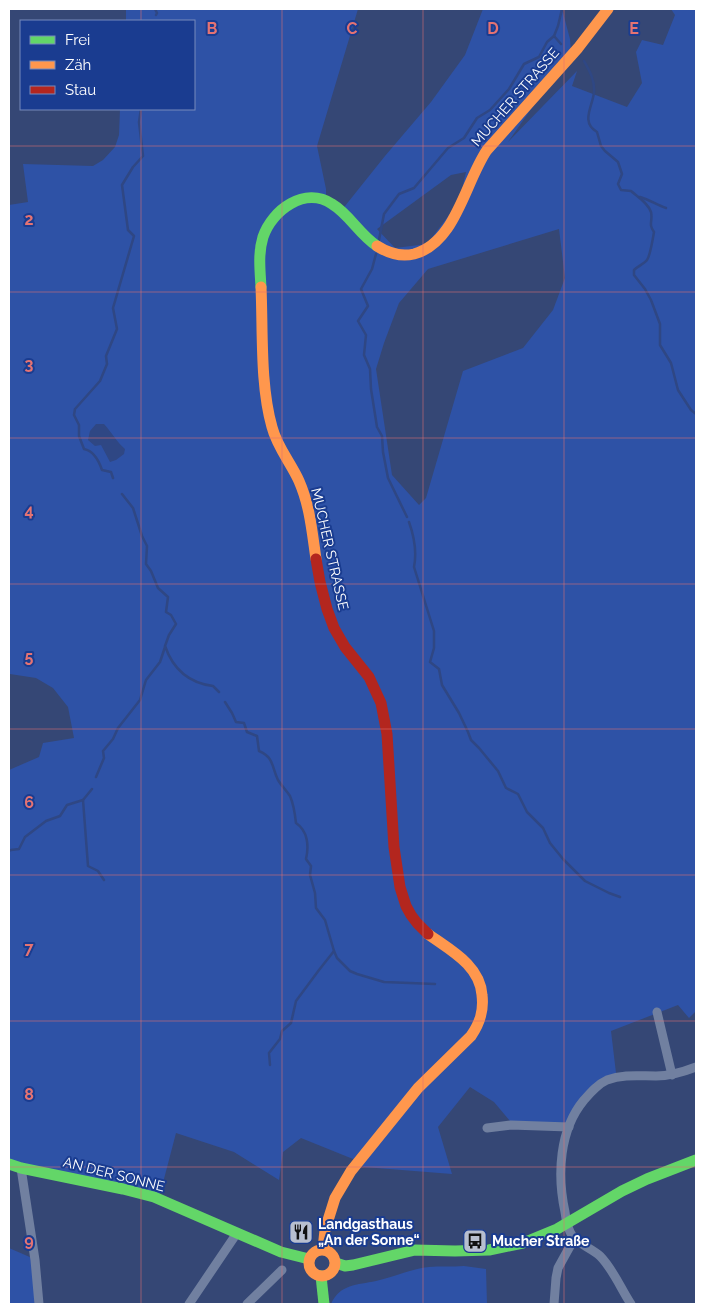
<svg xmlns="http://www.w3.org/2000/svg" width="705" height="1313" font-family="Raleway,sans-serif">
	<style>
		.green { fill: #2e52a6; fill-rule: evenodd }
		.water { fill: #2f4784 }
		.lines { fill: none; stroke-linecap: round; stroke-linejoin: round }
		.stream { stroke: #2f4784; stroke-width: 2.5 }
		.street { stroke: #7180a0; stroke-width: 9 }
		.fast { stroke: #63d668; stroke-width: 11 }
		.slow { stroke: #ff974d; stroke-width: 11 }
		.jam { stroke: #b3261e; stroke-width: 11 }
		.grid { fill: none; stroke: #e47373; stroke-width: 1; stroke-opacity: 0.55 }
		.labels { text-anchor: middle; stroke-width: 4; stroke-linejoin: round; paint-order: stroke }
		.street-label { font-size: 14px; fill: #fff; stroke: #1a3c90 }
		.poi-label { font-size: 14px; font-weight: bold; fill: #fff; stroke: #1a3c90; text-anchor: start }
		.grid-label { font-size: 16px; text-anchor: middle; font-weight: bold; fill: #e47373; stroke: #1a3c90; stroke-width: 4; stroke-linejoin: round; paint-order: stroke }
	</style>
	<rect width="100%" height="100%" fill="#354775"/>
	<g class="green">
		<path d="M126,9H358L317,146L326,189V200L341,211L385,156L431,102L465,55L483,9H562L570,39L571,52L508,142L577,71L572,86L627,107L642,83L636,52L642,40L663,45L675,15L671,9H696V1011L689,1018L678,1005L611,1031L616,1073L603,1078L579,1101L565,1124L510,1121L494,1102L470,1087L438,1127L452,1174L364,1167L353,1159L301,1138L283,1152L279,1180L234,1152L176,1133L159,1198L9,1164V770L39,757L43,743L74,738L68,707L53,688L36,678L10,674L9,665V205L28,202L23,164L93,166L103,160L115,147L119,135L120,109H194V21H126ZM466,172L459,202L427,244L395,248L377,229L451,175ZM559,229L565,278L553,310L523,348L463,371L426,498L419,505L392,475L376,369L384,343L399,303L428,269Z"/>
		<path d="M9,1248L32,1258L35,1304H9Z"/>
		<path d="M464,1266L486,1269L487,1304H331C340,1284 357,1285 376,1281C394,1277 410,1269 429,1267C440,1266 452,1267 464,1266Z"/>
	</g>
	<path class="water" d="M96,424H104C112,433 117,442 125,449L124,454L116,460L110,462L101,445L95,446L88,440L90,431Z"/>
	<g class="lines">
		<g class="stream">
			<path d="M155,9L157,13L156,15"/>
			<path d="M554,36L561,44"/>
			<path d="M584,61C589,70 595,80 594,92C593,106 580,122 597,132L601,146L605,151L618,162L622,174L618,184L621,190L631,191C638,197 648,203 651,212C653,221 648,224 654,232C653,238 650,256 647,260C644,264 638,266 634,270V275L645,289L651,300L660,324V345L671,363L678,390L691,410L696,414"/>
			<path d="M640,197C650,200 657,205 666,208"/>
			<path d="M379,240L384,214L399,194L414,188L448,148L464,138L477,118L490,110L509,89L524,64L539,57L547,42L554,36L558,26L562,9"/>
			<path d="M376,254L372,269L361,289L368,306L358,321L366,335L364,355L370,369L371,389L377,427L382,436L383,452L388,478L407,517"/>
			<path d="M113,478L111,472L102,470C99,461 94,451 84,449L79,436V425L74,415L75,409L100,381L107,364L106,356L117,329L113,308L134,236L128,230L122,185L133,167L143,156L139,122L141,109"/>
			<path d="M122,494L133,508L142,536L147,546L146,564L151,571L158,588L168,597L166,612L171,615L176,624L169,635L165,646C173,669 189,683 213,686L219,692"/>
			<path d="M409,522C414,536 417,552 414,567L434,631V648L430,662L439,669L442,685L459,713L468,732L471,740L479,748L498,771L506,788L518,794L527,812L543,828L550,843L563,859L585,881L609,893L620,897"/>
			<path d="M225,702L232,713L236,722L244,723L247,732L257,736L259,751C274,757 272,768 278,780C281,785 286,790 290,796C294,805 295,814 296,823C308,831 309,846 306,859L311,866L310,875L315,893L316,908L325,920L334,951L319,970L296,1001L291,1023L282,1031L280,1039L269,1053L270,1065"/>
			<path d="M96,777L104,758L103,751L113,739L118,728L140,700L146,680L160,662L165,647"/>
			<path d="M92,789L83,800L88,866L98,871L104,880"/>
			<path d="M9,851L11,850L19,849L25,837L46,821L60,816L67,805L83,800"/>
			<path d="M334,951L337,958L350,971L357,974L384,982L435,984"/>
		</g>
		<g class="street">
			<path d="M657,1012L672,1075"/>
			<path d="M487,1128L511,1125L569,1127"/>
			<path d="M21,1168L35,1260L39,1304"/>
			<path d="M189,1304L237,1233"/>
			<path d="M247,1304L282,1270"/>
			<path d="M554,1304L556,1278L558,1268L574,1239"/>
			<path d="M631,1304C621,1289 613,1269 600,1256C594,1250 576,1242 573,1237C568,1230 566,1221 565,1212C557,1175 559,1130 584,1100C591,1092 598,1084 607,1080C623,1074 639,1076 656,1076C670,1076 683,1072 696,1067"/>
		</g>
		<g class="fast">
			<path d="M261,287C260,270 258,253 263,237C272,210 305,186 332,204C349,214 359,234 377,246"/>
			<path d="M9,1164L21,1168L123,1189L154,1197L281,1252L309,1259"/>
			<path d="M336,1263L345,1266L353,1265L415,1250L455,1251L489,1250L523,1243L557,1229L622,1191L647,1179L696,1160"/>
			<path d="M321,1276L324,1304"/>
		</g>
		<g class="slow">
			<path d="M377,246C388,253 401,257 414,254C456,243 465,182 487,150L578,48L608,9"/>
			<path d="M261,287C263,331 260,385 272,427C277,447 291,463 299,481C310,506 312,532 316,559"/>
			<path d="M323,1249L325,1230L335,1198L351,1171L418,1088L471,1036C480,1023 484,1011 482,995C480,965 450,950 428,934"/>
			<circle cx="322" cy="1263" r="13"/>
		</g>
		<path class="jam" d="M316,559L320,582L327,609L334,628L345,647L369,677L381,703L387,734L394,847L400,887L406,906L411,915L417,923L428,934"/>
	</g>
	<path class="grid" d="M141,9V21M282,9V1304M423,9V1304M564,9V1304M141,109V1304M9,146H696M9,292H696M9,438H696M9,584H696M9,729H696M9,875H696M9,1021H696M9,1167H696"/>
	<defs>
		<g id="restaurant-square" transform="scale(1.25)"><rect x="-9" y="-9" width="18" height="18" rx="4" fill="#b8bfcf" stroke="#1a3c90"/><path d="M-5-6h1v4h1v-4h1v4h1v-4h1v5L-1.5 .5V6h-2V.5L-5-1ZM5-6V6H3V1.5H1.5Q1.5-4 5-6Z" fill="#111"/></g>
		<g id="bus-square" transform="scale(1.25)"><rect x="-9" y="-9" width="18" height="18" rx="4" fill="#b8bfcf" stroke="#1a3c90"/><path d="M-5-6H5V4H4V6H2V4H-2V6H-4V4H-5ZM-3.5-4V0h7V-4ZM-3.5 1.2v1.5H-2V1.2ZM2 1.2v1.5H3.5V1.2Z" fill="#111"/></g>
	</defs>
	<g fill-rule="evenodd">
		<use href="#restaurant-square" x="301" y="1232"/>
		<use href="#bus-square" x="475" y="1241"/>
	</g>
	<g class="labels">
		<g class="street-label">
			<text transform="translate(515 97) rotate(-49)" y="5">MUCHER STRASSE</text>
			<text transform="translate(330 549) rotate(77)" y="5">MUCHER STRASSE</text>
			<text transform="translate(114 1174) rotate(14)" y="5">AN DER SONNE</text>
		</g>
		<g class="poi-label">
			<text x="318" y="1229">Landgasthaus<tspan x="318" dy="16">„An der Sonne“</tspan></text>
			<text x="492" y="1246">Mucher Straße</text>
		</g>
	</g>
	<g class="grid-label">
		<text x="212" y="34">B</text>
		<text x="352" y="34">C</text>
		<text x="493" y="34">D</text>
		<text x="634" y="34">E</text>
		<text x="29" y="225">2</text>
		<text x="29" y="370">3</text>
		<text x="29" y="516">4</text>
		<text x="29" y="662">5</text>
		<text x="29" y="808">6</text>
		<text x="29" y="954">7</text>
		<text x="29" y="1100">8</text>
		<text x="29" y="1246">9</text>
	</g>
	<rect width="705" height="1313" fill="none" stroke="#ffffff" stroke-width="20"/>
	<rect x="20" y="20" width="175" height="90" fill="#1a3c90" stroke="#768abc"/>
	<rect x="30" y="36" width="25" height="8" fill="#63d668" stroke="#768abc"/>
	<text x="65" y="45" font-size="15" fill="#ffffff">Frei</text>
	<rect x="30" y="61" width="25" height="8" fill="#ff974d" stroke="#768abc"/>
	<text x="65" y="70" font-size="15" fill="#ffffff">Zäh</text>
	<rect x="30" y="86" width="25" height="8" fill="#b3261e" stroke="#768abc"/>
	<text x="65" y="95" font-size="15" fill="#ffffff">Stau</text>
</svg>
